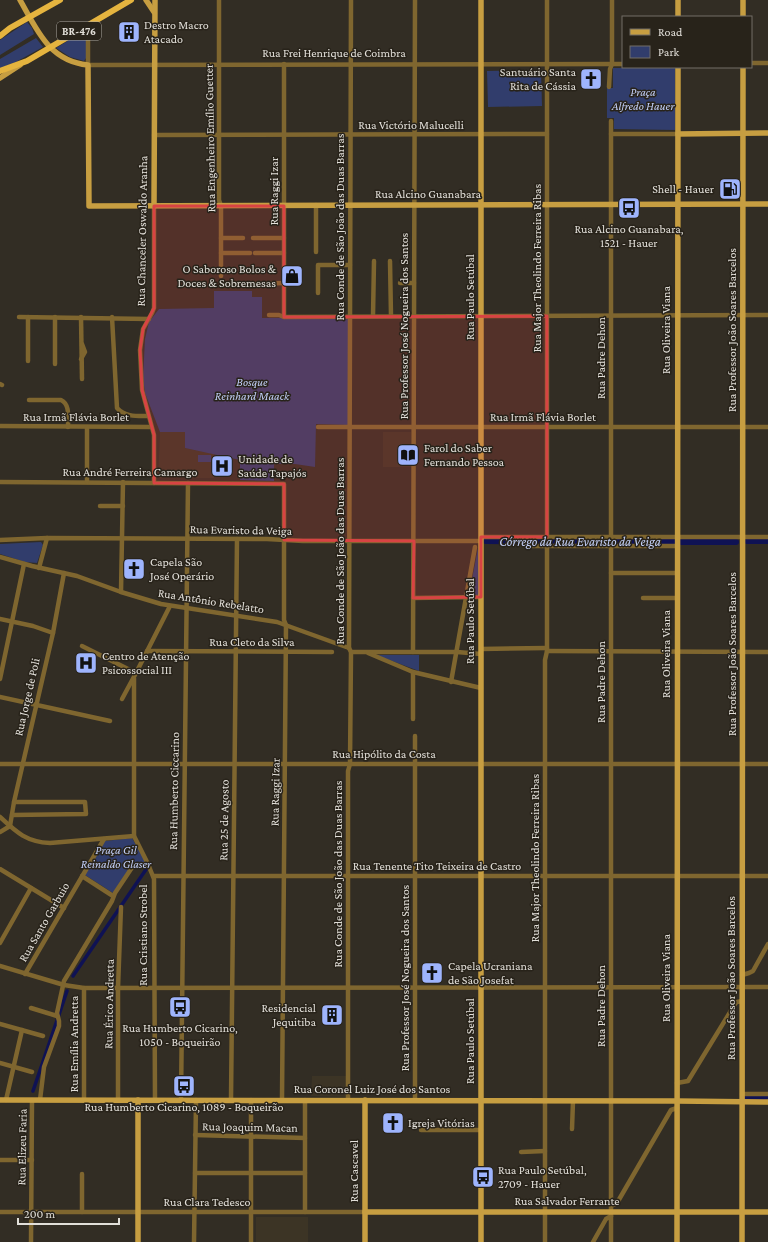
<svg xmlns="http://www.w3.org/2000/svg" width="768" height="1242" font-family="'Crimson Pro',serif">
	<style>
		.built { fill: #3c3425 }
		.green { fill: #313d6c }
		.lines { fill: none; stroke-linecap: round; stroke-linejoin: round }
		.canal { stroke: #0f1254; stroke-width: 3.5 }
		.river { stroke: #0f1254; stroke-width: 6 }
		.minor { stroke: #7f662f; stroke-width: 4.5 }
		.major { stroke: #c79e41; stroke-width: 5.5 }
		.highway { stroke: #e5b43f; stroke-width: 6 }
		.marked { fill: #d84343; fill-opacity: 0.2; stroke: #d84343; stroke-width: 3; stroke-linejoin: round }
		.labels { text-anchor: middle; stroke-width: 3; stroke-linejoin: round; paint-order: stroke }
		.shield { fill: #28231a; stroke: #aaa7a0; stroke-width: 1 }
		.shield-label { font-size: 11px; font-weight: bold; fill: #e2dfd9 }
		.poi-label { font-size: 12px; fill: #e2dfd9; stroke: #28231a; text-anchor: start }
		.street-label { font-size: 12px; fill: #e2dfd9; stroke: #28231a }
		.park-label { font-size: 12px; font-style: italic; fill: #c2cff8; stroke: #28231a }
		.water-label { font-size: 13px; font-style: italic; fill: #c5d2fa; stroke: #28231a }
	</style>
	<rect width="100%" height="100%" fill="#322d24"/>
	<g class="built">
		<path d="M160,432H185V448L214,454V478H158Z"/>
		<rect x="383" y="432" width="28" height="35"/>
		<path d="M312,1076H346V1097L311,1096Z"/>
		<rect x="256" y="1217" width="52" height="25"/>
	</g>
	<g class="green">
		<path d="M27,22L32,28L34,34L0,55V40Z"/>
		<path d="M84,31L86,34V58L84,61L70,57L56,48Z"/>
		<path d="M36,38L43,47L14,63L0,68V59Z"/>
		<path d="M613,68H675V130L614,129V118H607V88H613Z"/>
		<path d="M541,70L542,106L488,107L487,71Z"/>
		<path d="M214,291H252V297H262V318H348V425L316,424L315,467L295,464H274V481L240,480V460L185,448V432H160L145,393L143,378L145,339L149,322L159,309L214,308Z"/>
		<rect x="198" y="455" width="13" height="7"/>
		<path d="M41,542L43,545L37,563L25,562L0,554V544Z"/>
		<path d="M478,548L479,595H469Z"/>
		<path d="M376,655H419V671Z"/>
		<path d="M132,838L146,862L132,864L113,893L85,875L105,841Z"/>
	</g>
	<g class="lines">
		<g class="canal">
			<path d="M73,976L147,868"/>
			<path d="M33,1091L67,991"/>
		</g>
		<g class="river">
			<path d="M486,541L674,542"/>
			<path d="M747,541H768"/>
			<path d="M681,542H736"/>
			<path d="M747,1098H768"/>
		</g>
		<g class="minor">
			<path d="M219,0V200L221,206V276"/>
			<path d="M547,0V537"/>
			<path d="M88,25V65L623,64"/>
			<path d="M751,63H768"/>
			<path d="M609,87L610,69L612,64V0"/>
			<path d="M611,134H678"/>
			<path d="M154,135L547,134"/>
			<path d="M316,205V252"/>
			<path d="M221,238H243"/>
			<path d="M253,238H284"/>
			<path d="M221,253H250"/>
			<path d="M255,253H284"/>
			<path d="M390,261L391,316"/>
			<path d="M400,283H414"/>
			<path d="M255,284L284,283"/>
			<path d="M318,293V265H350"/>
			<path d="M269,315H279L284,317L768,315"/>
			<path d="M373,316L374,261"/>
			<path d="M19,317L149,319"/>
			<path d="M28,317V361"/>
			<path d="M55,317V364"/>
			<path d="M81,317L82,379"/>
			<path d="M112,317L117,408C125,417 137,416 148,416"/>
			<path d="M284,317V64"/>
			<path d="M81,359L85,352L82,344"/>
			<path d="M0,384L2,385"/>
			<path d="M29,400H61C70,404 68,417 68,427"/>
			<path d="M0,426L151,427"/>
			<path d="M318,427H768"/>
			<path d="M0,482L284,484V620L286,625L282,1100"/>
			<path d="M87,482V427"/>
			<path d="M154,483V435L142,390L140,350L143,329L152,313L154,308V206"/>
			<path d="M100,506H123"/>
			<path d="M481,537H768"/>
			<path d="M0,540L47,538L267,539L303,541H481"/>
			<path d="M530,546H677"/>
			<path d="M0,557L32,566L77,576L121,592L161,604L277,622L349,648"/>
			<path d="M39,568L47,538"/>
			<path d="M611,573H677"/>
			<path d="M121,592L123,482"/>
			<path d="M413,598L481,597"/>
			<path d="M643,598H677"/>
			<path d="M0,619L33,626L53,633"/>
			<path d="M82,646L136,673"/>
			<path d="M481,649L547,648"/>
			<path d="M147,651L332,652"/>
			<path d="M547,651L768,652"/>
			<path d="M351,652H457L481,654"/>
			<path d="M413,652L415,0"/>
			<path d="M368,653L413,672L481,688"/>
			<path d="M134,678V836L148,864L154,879L155,1100"/>
			<path d="M0,679L24,564"/>
			<path d="M451,682L475,547"/>
			<path d="M0,697L110,721"/>
			<path d="M122,699L136,673L170,606"/>
			<path d="M413,719V672"/>
			<path d="M0,764H768"/>
			<path d="M12,815L86,814L85,802H14"/>
			<path d="M0,817C17,833 27,842 50,843L134,836"/>
			<path d="M0,832L10,826L14,802L53,633L64,573"/>
			<path d="M0,869L64,908"/>
			<path d="M82,876L113,896"/>
			<path d="M154,876H768"/>
			<path d="M0,943L31,888"/>
			<path d="M0,966L64,985L84,988L768,987"/>
			<path d="M25,974L104,839"/>
			<path d="M742,975L749,973L753,971L768,944"/>
			<path d="M84,988V1100"/>
			<path d="M31,1008L57,1016"/>
			<path d="M0,1024L43,1036"/>
			<path d="M0,1063L32,1072"/>
			<path d="M677,1083L688,1081L735,1004L737,1002L742,1001"/>
			<path d="M742,1094H768"/>
			<path d="M6,1100L22,1030"/>
			<path d="M40,1100L44,1067L59,1026V1021L57,1013L64,981L112,901L115,893L133,866L148,864"/>
			<path d="M118,1100V988L121,907"/>
			<path d="M181,1100L188,483"/>
			<path d="M231,1100L237,539"/>
			<path d="M251,1100V1242"/>
			<path d="M305,1100V1212"/>
			<path d="M348,1100V771L350,764L351,652L349,648L351,0"/>
			<path d="M415,1100V736"/>
			<path d="M572,1129L573,1101"/>
			<path d="M421,1130H481"/>
			<path d="M195,1135L305,1138"/>
			<path d="M521,1152L545,1151"/>
			<path d="M0,1160H32"/>
			<path d="M195,1173H305"/>
			<path d="M82,1174V1212"/>
			<path d="M611,1206L617,1203L671,1110L677,1108"/>
			<path d="M0,1212H365"/>
			<path d="M31,1242L32,1100"/>
			<path d="M194,1242L196,1100"/>
			<path d="M545,1242V660L547,651V546"/>
			<path d="M593,1242L606,1219L611,1216"/>
			<path d="M611,1242V121"/>
		</g>
		<g class="major">
			<path d="M20,0C37,30 49,61 88,65L89,206L768,204"/>
			<path d="M146,0L154,12"/>
			<path d="M678,17V0"/>
			<path d="M743,17V0"/>
			<path d="M0,78L20,65"/>
			<path d="M678,134L768,133"/>
			<path d="M154,206L155,0"/>
			<path d="M0,1100L677,1101L768,1102"/>
			<path d="M365,1212H768"/>
			<path d="M138,1242V1100"/>
			<path d="M365,1242V1100"/>
			<path d="M481,1242V0"/>
			<path d="M677,1242L678,67"/>
			<path d="M742,1242L743,67"/>
		</g>
		<g class="highway">
			<path d="M0,36L10,28L60,0"/>
			<path d="M0,71L27,61L131,0"/>
		</g>
	</g>
	<path class="marked" d="M154,206H284V317L547,316V537H481V597L413,598L414,541L284,540V484L154,483V435L142,390L140,350L143,329L154,308Z"/>
	<defs>
		<g id="building-square" transform="scale(1.15)"><rect x="-9" y="-9" width="18" height="18" rx="4" fill="#9eb4fd" stroke="#28231a"/><path d="M-4-6H4V6H1V3H-1V6H-4ZM-2.5-4.3h1.7v1.8h-1.7ZM.8-4.3h1.7v1.8H.8ZM-2.5-1h1.7V.8h-1.7ZM.8-1h1.7V.8H.8Z" fill="#111"/></g>
		<g id="church-square" transform="scale(1.15)"><rect x="-9" y="-9" width="18" height="18" rx="4" fill="#9eb4fd" stroke="#28231a"/><path d="M-1.2-6h2.4v3.5h3.3v2.4h-3.3V6h-2.4V-.1h-3.3v-2.4h3.3Z" fill="#111"/></g>
		<g id="fuel-square" transform="scale(1.15)"><rect x="-9" y="-9" width="18" height="18" rx="4" fill="#9eb4fd" stroke="#28231a"/><path d="M-5.5-6h7V0h2V4h1.3V-2.5L3-4.5l.8-.8L6-3V5H2.5V1h-1V6h-7ZM-4.2-4.7v3.2H.2V-4.7Z" fill="#111"/></g>
		<g id="bus-square" transform="scale(1.15)"><rect x="-9" y="-9" width="18" height="18" rx="4" fill="#9eb4fd" stroke="#28231a"/><path d="M-5-6H5V4H4V6H2V4H-2V6H-4V4H-5ZM-3.5-4V0h7V-4ZM-3.5 1.2v1.5H-2V1.2ZM2 1.2v1.5H3.5V1.2Z" fill="#111"/></g>
		<g id="shop-square" transform="scale(1.15)"><rect x="-9" y="-9" width="18" height="18" rx="4" fill="#9eb4fd" stroke="#28231a"/><path d="M-5-2.5h2.3a2.7 3.5 0 0 1 5.4 0H5L5.5 6h-11ZM-1.5-2.5h3a1.5 2.3 0 0 0-3 0Z" fill="#111"/></g>
		<g id="library-square" transform="scale(1.15)"><rect x="-9" y="-9" width="18" height="18" rx="4" fill="#9eb4fd" stroke="#28231a"/><path d="M-6-4Q-3-5.5-.7-3.5V5Q-3 3-6 4ZM6-4Q3-5.5 .7-3.5V5Q3 3 6 4Z" fill="#111"/></g>
		<g id="hospital-square" transform="scale(1.15)"><rect x="-9" y="-9" width="18" height="18" rx="4" fill="#9eb4fd" stroke="#28231a"/><path d="M-5-5h3v3.5h4V-5h3V5h-3V1.5h-4V5h-3Z" fill="#111"/></g>
	</defs>
	<g fill-rule="evenodd">
		<use href="#building-square" x="129" y="32"/>
		<use href="#church-square" x="591" y="79"/>
		<use href="#fuel-square" x="730" y="189"/>
		<use href="#bus-square" x="629" y="208"/>
		<use href="#shop-square" x="292" y="276"/>
		<use href="#library-square" x="408" y="455"/>
		<use href="#hospital-square" x="222" y="466"/>
		<use href="#church-square" x="134" y="569"/>
		<use href="#hospital-square" x="86" y="663"/>
		<use href="#church-square" x="432" y="973"/>
		<use href="#bus-square" x="180" y="1007"/>
		<use href="#building-square" x="332" y="1015"/>
		<use href="#bus-square" x="184" y="1086"/>
		<use href="#church-square" x="393" y="1123"/>
		<use href="#bus-square" x="483" y="1177"/>
	</g>
	<g class="labels">
		<rect class="shield" x="57" y="22" width="44" height="18" rx="3"/>
		<g class="shield-label">
			<text x="79" y="35">BR-476</text>
		</g>
		<g class="poi-label">
			<text x="144" y="29">Destro Macro<tspan x="144" dy="14">Atacado</tspan></text>
			<text x="576" y="76" text-anchor="end">Santuário Santa<tspan x="576" dy="14">Rita de Cássia</tspan></text>
			<text x="714" y="193" text-anchor="end">Shell - Hauer</text>
			<text x="629" y="233" text-anchor="middle">Rua Alcino Guanabara,<tspan x="629" dy="14">1521 - Hauer</tspan></text>
			<text x="276" y="273" text-anchor="end">O Saboroso Bolos &amp;<tspan x="276" dy="14">Doces &amp; Sobremesas</tspan></text>
			<text x="424" y="452">Farol do Saber<tspan x="424" dy="14">Fernando Pessoa</tspan></text>
			<text x="238" y="463">Unidade de<tspan x="238" dy="14">Saúde Tapajós</tspan></text>
			<text x="150" y="566">Capela São<tspan x="150" dy="14">José Operário</tspan></text>
			<text x="102" y="660">Centro de Atenção<tspan x="102" dy="14">Psicossocial III</tspan></text>
			<text x="448" y="970">Capela Ucraniana<tspan x="448" dy="14">de São Josefat</tspan></text>
			<text x="316" y="1012" text-anchor="end">Residencial<tspan x="316" dy="14">Jequitiba</tspan></text>
			<text x="180" y="1032" text-anchor="middle">Rua Humberto Cicarino,<tspan x="180" dy="14">1050 - Boqueirão</tspan></text>
			<text x="184" y="1111" text-anchor="middle">Rua Humberto Cicarino, 1089 - Boqueirão</text>
			<text x="408" y="1127">Igreja Vitórias</text>
			<text x="498" y="1174">Rua Paulo Setúbal,<tspan x="498" dy="14">2709 - Hauer</tspan></text>
		</g>
		<g class="street-label">
			<text x="334" y="57">Rua Frei Henrique de Coimbra</text>
			<text x="411" y="129">Rua Victório Malucelli</text>
			<text transform="translate(210 138) rotate(-91)" y="4">Rua Engenheiro Emílio Guetter</text>
			<text transform="translate(274 191) rotate(-90)" y="4">Rua Raggi Izar</text>
			<text x="428" y="198">Rua Alcino Guanabara</text>
			<text transform="translate(340 227) rotate(-90)" y="4">Rua Conde de São João das Duas Barras</text>
			<text transform="translate(142 231) rotate(-89)" y="4">Rua Chanceler Oswaldo Aranha</text>
			<text transform="translate(537 268) rotate(-90)" y="4">Rua Major Theolindo Ferreira Ribas</text>
			<text transform="translate(470 297) rotate(-90)" y="4">Rua Paulo Setúbal</text>
			<text transform="translate(404 326) rotate(-90)" y="4">Rua Professor José Nogueira dos Santos</text>
			<text transform="translate(666 330) rotate(-90)" y="4">Rua Oliveira Viana</text>
			<text transform="translate(732 330) rotate(-90)" y="4">Rua Professor João Soares Barcelos</text>
			<text transform="translate(601 358) rotate(-90)" y="4">Rua Padre Dehon</text>
			<text x="76" y="421">Rua Irmã Flávia Borlet</text>
			<text x="543" y="421">Rua Irmã Flávia Borlet</text>
			<text x="130" y="476">Rua André Ferreira Camargo</text>
			<text transform="translate(241 530) rotate(1)" y="4">Rua Evaristo da Veiga</text>
			<text transform="translate(340 551) rotate(-90)" y="4">Rua Conde de São João das Duas Barras</text>
			<text transform="translate(211 601) rotate(9)" y="4">Rua Antônio Rebelatto</text>
			<text transform="translate(470 621) rotate(-90)" y="4">Rua Paulo Setúbal</text>
			<text x="252" y="646">Rua Cleto da Silva</text>
			<text transform="translate(666 654) rotate(-90)" y="4">Rua Oliveira Viana</text>
			<text transform="translate(732 654) rotate(-90)" y="4">Rua Professor João Soares Barcelos</text>
			<text transform="translate(601 682) rotate(-90)" y="4">Rua Padre Dehon</text>
			<text transform="translate(27 697) rotate(-77)" y="4">Rua Jorge de Poli</text>
			<text x="384" y="758">Rua Hipólito da Costa</text>
			<text transform="translate(174 791) rotate(-89)" y="4">Rua Humberto Ciccarino</text>
			<text transform="translate(275 792) rotate(-89)" y="4">Rua Raggi Izar</text>
			<text transform="translate(224 820) rotate(-89)" y="4">Rua 25 de Agosto</text>
			<text transform="translate(535 858) rotate(-90)" y="4">Rua Major Theolindo Ferreira Ribas</text>
			<text x="437" y="870">Rua Tenente Tito Teixeira de Castro</text>
			<text transform="translate(338 874) rotate(-90)" y="4">Rua Conde de São João das Duas Barras</text>
			<text transform="translate(44 922) rotate(-60)" y="4">Rua Santo Garbuio</text>
			<text transform="translate(143 935) rotate(-90)" y="4">Rua Cristiano Strobel</text>
			<text transform="translate(405 978) rotate(-90)" y="4">Rua Professor José Nogueira dos Santos</text>
			<text transform="translate(666 978) rotate(-90)" y="4">Rua Oliveira Viana</text>
			<text transform="translate(731 978) rotate(-90)" y="4">Rua Professor João Soares Barcelos</text>
			<text transform="translate(109 1004) rotate(-89)" y="4">Rua Érico Andretta</text>
			<text transform="translate(601 1006) rotate(-90)" y="4">Rua Padre Dehon</text>
			<text transform="translate(470 1041) rotate(-90)" y="4">Rua Paulo Setúbal</text>
			<text transform="translate(74 1044) rotate(-90)" y="4">Rua Emília Andretta</text>
			<text x="372" y="1093">Rua Coronel Luiz José dos Santos</text>
			<text transform="translate(250 1127) rotate(1)" y="4">Rua Joaquim Macan</text>
			<text transform="translate(22 1147) rotate(-89)" y="4">Rua Elizeu Faria</text>
			<text transform="translate(354 1171) rotate(-90)" y="4">Rua Cascavel</text>
			<text x="567" y="1205">Rua Salvador Ferrante</text>
			<text x="207" y="1206">Rua Clara Tedesco</text>
		</g>
		<g class="park-label">
			<text x="643" y="96">Praça<tspan x="643" dy="14">Alfredo Hauer</tspan></text>
			<text x="252" y="386">Bosque<tspan x="252" dy="14">Reinhard Maack</tspan></text>
			<text x="116" y="854">Praça Gil<tspan x="116" dy="14">Reinaldo Glaser</tspan></text>
		</g>
		<g class="water-label">
			<text x="580" y="546">Córrego da Rua Evaristo da Veiga</text>
		</g>
	</g>
	<rect x="622" y="16" width="130" height="52" fill="#28231a" stroke="#726e66"/>
	<rect x="630" y="29" width="20" height="6" fill="#c79e41" stroke="#726e66"/>
	<text x="658" y="36" font-size="12" fill="#e2dfd9">Road</text>
	<rect x="630" y="46" width="20" height="12" fill="#313d6c" stroke="#726e66"/>
	<text x="658" y="56" font-size="12" fill="#e2dfd9">Park</text>
	<path d="M18 1218v6h101v-6" fill="none" stroke="#e2dfd9" stroke-width="2"/>
	<text x="24" y="1218" font-size="12" fill="#e2dfd9" stroke="#28231a" stroke-width="3" paint-order="stroke">200 m</text>
</svg>
